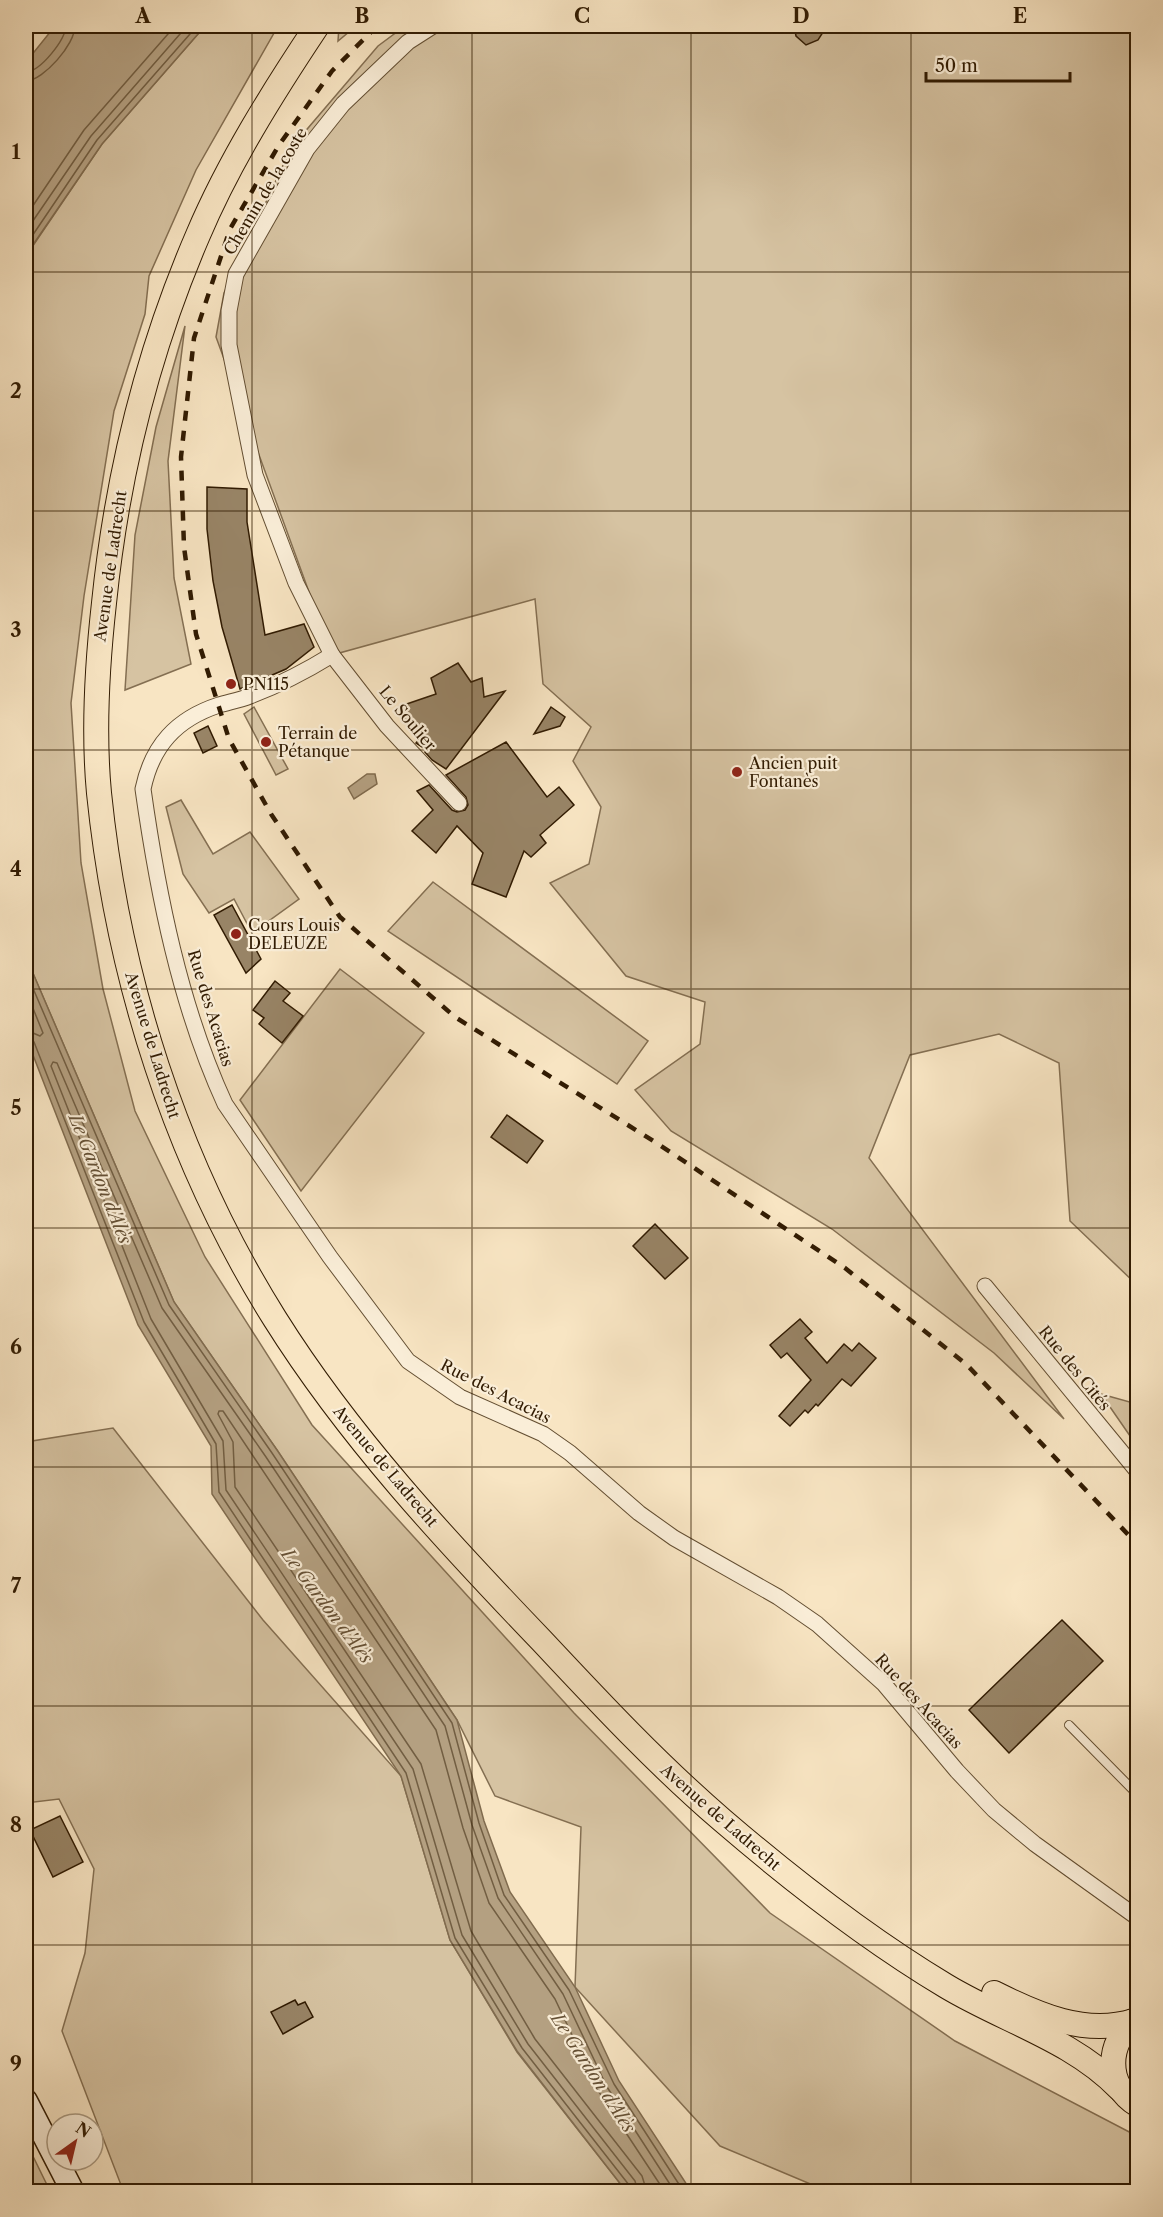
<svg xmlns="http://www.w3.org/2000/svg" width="1163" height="2217" font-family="'Libre Caslon Text',serif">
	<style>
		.green { fill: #d6c3a2; stroke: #846f52; stroke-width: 1.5 }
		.water { fill: #b4a081; stroke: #806b4e; stroke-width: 1.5 }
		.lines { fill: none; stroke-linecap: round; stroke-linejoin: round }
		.shore { stroke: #725e42; stroke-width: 1.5 }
		.building { fill: #988466; stroke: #311b02; stroke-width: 1.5 }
		.service-casing { stroke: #634e32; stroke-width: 10 }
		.minor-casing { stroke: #634e32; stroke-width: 17 }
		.secondary-casing { stroke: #311b02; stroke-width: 25 }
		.primary-casing { stroke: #311b02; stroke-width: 26 }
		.service { stroke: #faeed8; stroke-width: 8 }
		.minor { stroke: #faeed8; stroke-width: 15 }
		.secondary { stroke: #faeed8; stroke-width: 22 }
		.primary { stroke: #f8e5c3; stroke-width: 24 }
		.rail { stroke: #311b02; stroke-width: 4.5; stroke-dasharray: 10 10; stroke-linecap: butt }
		.grid { fill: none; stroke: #311b02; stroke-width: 1.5; stroke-opacity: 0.55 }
		.poi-dot { fill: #8f2418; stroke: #faeed8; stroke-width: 2 }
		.labels { text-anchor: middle; stroke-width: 4.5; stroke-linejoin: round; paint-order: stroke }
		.street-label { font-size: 16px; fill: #311b02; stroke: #faeed8 }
		.poi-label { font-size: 16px; fill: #311b02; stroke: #faeed8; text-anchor: start }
		.water-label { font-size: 18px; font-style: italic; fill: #655035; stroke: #faeed8 }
		.neatline { fill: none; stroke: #311b02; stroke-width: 2 }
		.grid-label { font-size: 20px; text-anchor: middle; font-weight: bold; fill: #311b02 }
	</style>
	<rect width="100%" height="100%" fill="#f8e5c3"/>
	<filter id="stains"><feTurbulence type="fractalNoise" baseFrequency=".00333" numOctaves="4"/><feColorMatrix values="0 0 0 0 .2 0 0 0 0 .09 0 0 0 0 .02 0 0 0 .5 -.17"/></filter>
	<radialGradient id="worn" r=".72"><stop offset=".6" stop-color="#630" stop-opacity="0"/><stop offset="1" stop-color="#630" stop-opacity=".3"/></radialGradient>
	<g class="green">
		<path d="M205,26H278L196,170L149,276L145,314L114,411L84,596L71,703L81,863L103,989L135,1111L205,1257L312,1425L574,1713L770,1913L955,2041L1137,2136V2191H827L720,2146L575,1987L581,1827L495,1796L457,1720L277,1450L174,1302L26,957V256L102,144Z"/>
		<path d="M339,26H356L338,41Z"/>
		<path d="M405,26H1137V1285L1070,1221L1059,1063L999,1034L910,1055L869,1158L1064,1419L994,1353L832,1229L671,1131L635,1090L700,1044L705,1002L626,976L550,883L589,864L601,807L573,761L591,727L543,684L535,599L332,655L216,337L224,293L291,148L378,46Z"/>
		<path d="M185,326L168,461L174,578L191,664L125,690L135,535L156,427Z"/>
		<path d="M254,707L288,769L276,775L244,714Z"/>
		<path d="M181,800L213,854L250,832L299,899L252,933L234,899L209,913L183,874L166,807Z"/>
		<path d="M433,882L648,1041L617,1084L388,931Z"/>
		<path d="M340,969L424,1033L301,1191L240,1100Z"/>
		<path d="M1101,1394L1137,1404V1446Z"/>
		<path d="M113,1428L263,1620L401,1776L450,1940L517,2052L626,2191L126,2192L121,2185L62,2031L85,1953L94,1869L59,1799L26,1803V1442Z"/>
		<path d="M26,2142L50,2191H26Z"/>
	</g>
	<g class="water">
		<path d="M55,26H205L102,144L26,255V62Z"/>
		<path d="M367,774H375L377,784L354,799L348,788Z"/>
		<path d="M26,957L174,1302L277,1450L457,1720L484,1821L510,1892L575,1987L619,2081L691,2191H626L517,2051L450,1940L401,1776L212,1494L211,1446L138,1325L26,1037Z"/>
	</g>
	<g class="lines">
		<g class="shore">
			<path d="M26,72C41,71 65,40 66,26"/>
			<path d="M26,81C44,80 75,44 75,26"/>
			<path d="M26,216L84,130L175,26"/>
			<path d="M26,231L91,136L187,26"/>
			<path d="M26,245L97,140L197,26"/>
			<path d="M26,972L169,1305L272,1453L452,1723L479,1823L504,1895L569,1990L614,2084L684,2192"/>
			<path d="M26,991L43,1033L40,1036L26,1030"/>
			<path d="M26,1037L34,1042L144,1322L216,1444L219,1492L406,1773L455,1938L522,2048L629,2185L630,2192"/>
			<path d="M638,2192L635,2181L528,2044L462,1935L413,1769L226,1490L223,1441L151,1319L51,1066L53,1062L57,1063L162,1308L266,1457L445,1726L472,1825L498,1898L563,1994L607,2087L675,2192"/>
			<path d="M647,2192L642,2176L535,2039L471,1931L421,1764L235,1487L233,1442L218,1414L219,1411H223L436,1730L463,1828L489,1903L555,1999L599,2092L665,2192"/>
		</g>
	</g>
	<g class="building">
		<path d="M794,26H827L818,40L806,45L796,36Z"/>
		<path d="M207,487L247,489V522L265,635L304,624L314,647L286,669L240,689L222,627L213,581L207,529Z"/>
		<path d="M458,663L471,682L482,678L484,697L505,691L446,769L432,760L425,752L427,750L416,743L419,739L398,707L436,694L431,678Z"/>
		<path d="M551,707L565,717L560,726L534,734Z"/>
		<path d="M208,726L217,746L203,753L194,733Z"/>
		<path d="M506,742L547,797L559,787L574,805L540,835L546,843L531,857L524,851L506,897L472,884L483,853L457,826L436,853L412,831L433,810L417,791L429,785L452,810L457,812L465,810L468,805L466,797L446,775Z"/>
		<path d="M232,905L261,959L246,973L214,915Z"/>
		<path d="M275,981L290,993L283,1001L303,1016L282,1043L259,1024L264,1018L253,1010Z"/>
		<path d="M507,1115L543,1141L527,1163L491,1137Z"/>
		<path d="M655,1224L688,1258L665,1279L633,1246Z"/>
		<path d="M800,1319L812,1332L805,1338L827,1363L844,1344L852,1351L859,1343L876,1358L851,1386L842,1379L818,1406L816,1404L808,1413L805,1410L790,1426L779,1416L811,1380L787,1353L781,1358L770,1345Z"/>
		<path d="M1062,1620L1103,1661L1009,1753L969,1710Z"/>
		<path d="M60,1816L83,1862L53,1877L30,1830Z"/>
		<path d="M295,2000L298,2005L305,2002L313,2017L283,2034L271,2012Z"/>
	</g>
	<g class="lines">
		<g class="service-casing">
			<path id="service" d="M1069,1725L1138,1795"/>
		</g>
		<g class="minor-casing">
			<g id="minor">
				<path d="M433,26L408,42L343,104L307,149L236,274L229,311V345L255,475L296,583L332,655L387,726L459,803"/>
				<path d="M332,655C306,671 279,685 250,696C240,700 229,702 219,705C176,719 152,746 143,789C158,895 180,1006 225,1104L330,1257L408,1361L460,1397L543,1434L570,1453L639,1513L674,1538L778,1597L817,1624L884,1684L957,1771L994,1810L1035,1844L1138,1918"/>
				<path d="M985,1286L1138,1472"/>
			</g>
		</g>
		<g class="secondary-casing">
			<path id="secondary" d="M26,2101L73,2192"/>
		</g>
		<g class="primary-casing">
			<g id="primary">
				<path d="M317,26C273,92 229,162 198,235C147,353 117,476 104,603C97,666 93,730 99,793C118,979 176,1161 275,1319C349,1437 446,1541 542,1641C600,1703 658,1765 722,1820C793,1881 866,1938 946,1986C1004,2021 1073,2040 1120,2089"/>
				<path d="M994,1993C1038,2015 1085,2036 1134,2021"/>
				<path d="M1135,2020C1107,2042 1104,2085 1138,2105"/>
			</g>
		</g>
		<use href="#service" class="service"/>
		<use href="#minor" class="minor"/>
		<use href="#secondary" class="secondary"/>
		<use href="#primary" class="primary"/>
		<path class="rail" d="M377,26L332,71L279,145L230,229L194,338L181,457L184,547L196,634L229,739L271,814L340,917L455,1017L655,1142L845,1268L966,1364L1138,1545"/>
	</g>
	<path class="grid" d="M252,26V2192M472,26V2192M691,26V2192M911,26V2192M26,272H1138M26,511H1138M26,750H1138M26,989H1138M26,1228H1138M26,1467H1138M26,1706H1138M26,1945H1138"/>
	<g class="poi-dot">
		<circle cx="231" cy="684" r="6"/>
		<circle cx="266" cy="742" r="6"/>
		<circle cx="737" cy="772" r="6"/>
		<circle cx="236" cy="934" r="6"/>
	</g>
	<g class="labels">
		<g class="street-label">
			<text transform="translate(265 191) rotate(-59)" y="6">Chemin de la coste</text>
			<text transform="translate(110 566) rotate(-82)" y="6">Avenue de Ladrecht</text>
			<text transform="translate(408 718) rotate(50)" y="6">Le Soulier</text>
			<text transform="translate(211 1008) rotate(73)" y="6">Rue des Acacias</text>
			<text transform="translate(153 1045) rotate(73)" y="6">Avenue de Ladrecht</text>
			<text transform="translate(1075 1368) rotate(51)" y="6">Rue des Cités</text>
			<text transform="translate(496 1391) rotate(27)" y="6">Rue des Acacias</text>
			<text transform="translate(386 1466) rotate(50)" y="6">Avenue de Ladrecht</text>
			<text transform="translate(919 1701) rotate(48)" y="6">Rue des Acacias</text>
			<text transform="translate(721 1817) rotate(41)" y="6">Avenue de Ladrecht</text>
		</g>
		<g class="poi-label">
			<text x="243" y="690">PN115</text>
			<text x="278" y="739">Terrain de<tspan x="278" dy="18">Pétanque</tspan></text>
			<text x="749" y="769">Ancien puit<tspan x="749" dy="18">Fontanès</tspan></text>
			<text x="248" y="931">Cours Louis<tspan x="248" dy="18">DELEUZE</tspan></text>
		</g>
		<g class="water-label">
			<text transform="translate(100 1179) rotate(68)" y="6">Le Gardon d'Alès</text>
			<text transform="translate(327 1606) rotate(53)" y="6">Le Gardon d'Alès</text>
			<text transform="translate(593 2073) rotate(57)" y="6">Le Gardon d'Alès</text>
		</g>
	</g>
	<rect width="1163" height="2217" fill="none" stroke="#f8e5c3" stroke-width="66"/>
	<g transform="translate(75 2142) rotate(34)"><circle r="28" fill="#faeed8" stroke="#aa9a82" stroke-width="1.5"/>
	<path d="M0-4.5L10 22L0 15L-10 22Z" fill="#8f2418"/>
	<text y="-9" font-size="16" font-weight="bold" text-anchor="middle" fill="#311b02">N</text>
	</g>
	<path d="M926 72v9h144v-9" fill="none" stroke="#311b02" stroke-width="3"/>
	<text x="935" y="72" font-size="18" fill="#311b02" stroke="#faeed8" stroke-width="4.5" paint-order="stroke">50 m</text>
	<rect x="33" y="33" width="1097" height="2151" class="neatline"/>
	<g class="grid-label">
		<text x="143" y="23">A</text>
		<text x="362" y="23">B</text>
		<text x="582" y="23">C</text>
		<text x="801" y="23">D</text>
		<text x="1020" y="23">E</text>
		<text x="16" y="159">1</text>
		<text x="16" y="398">2</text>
		<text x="16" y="637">3</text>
		<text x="16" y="876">4</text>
		<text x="16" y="1115">5</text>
		<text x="16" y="1354">6</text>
		<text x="16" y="1593">7</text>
		<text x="16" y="1832">8</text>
		<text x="16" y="2071">9</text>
	</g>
	<rect width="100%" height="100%" filter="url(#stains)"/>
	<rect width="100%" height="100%" fill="url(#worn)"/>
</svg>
